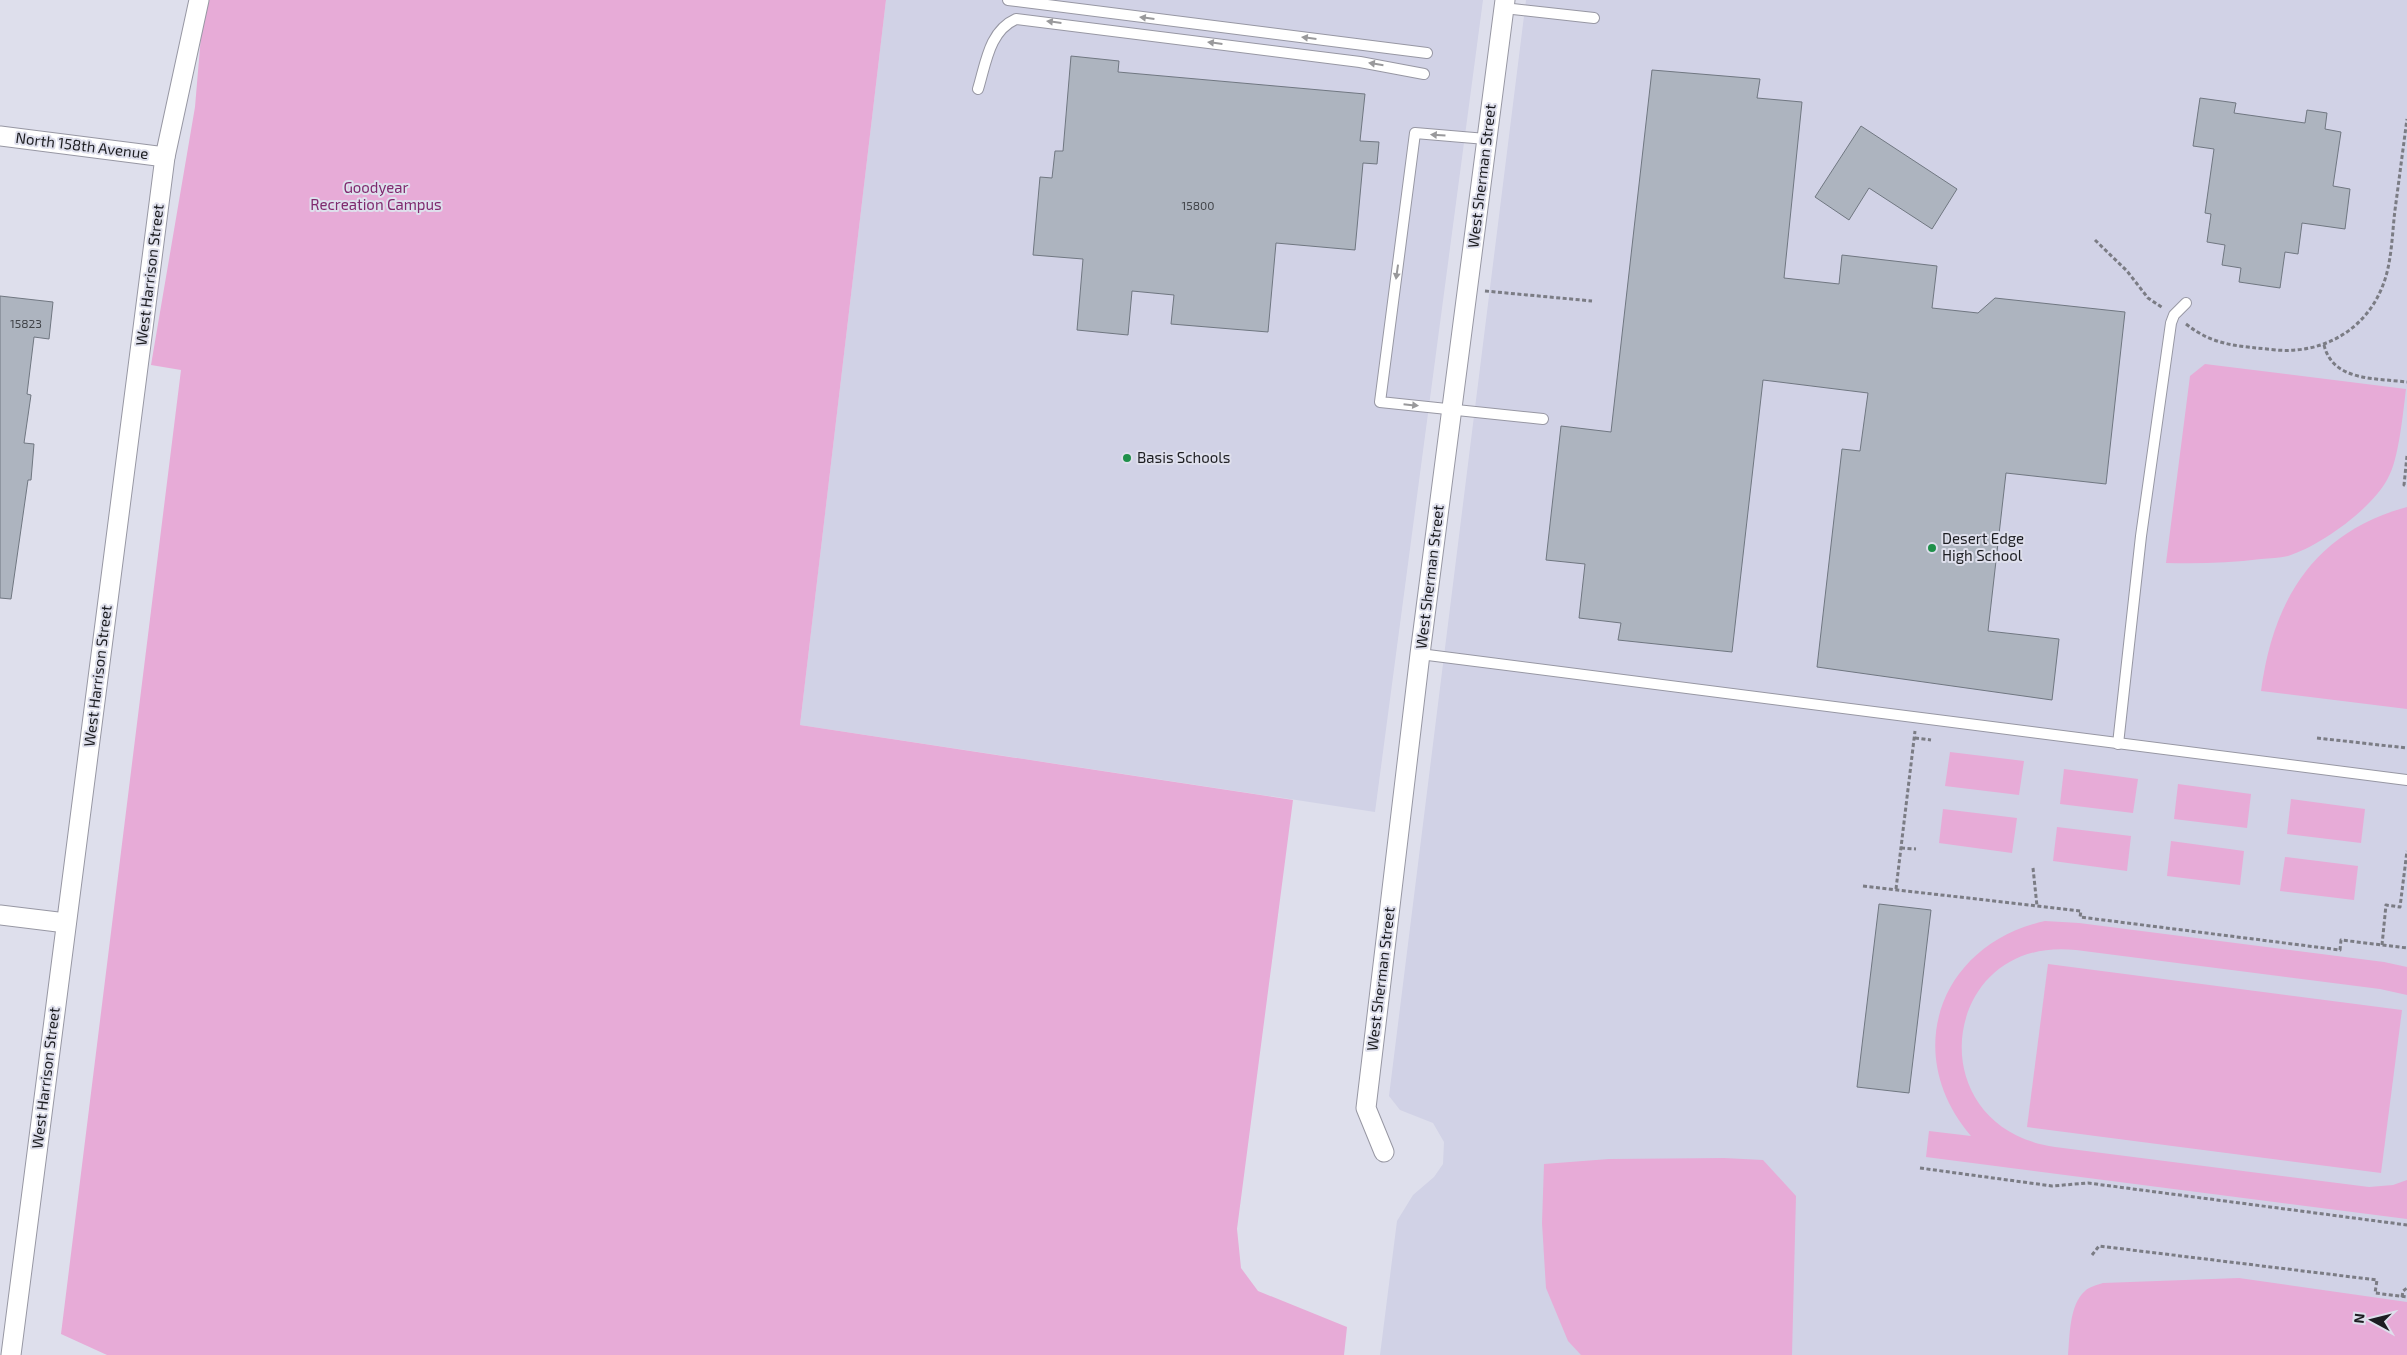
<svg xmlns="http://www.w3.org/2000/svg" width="2407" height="1355" font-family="'Exo 2',sans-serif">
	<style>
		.built { fill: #d1d2e6 }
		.green { fill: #e7abd7 }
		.building { fill: #adb4bf; stroke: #707781 }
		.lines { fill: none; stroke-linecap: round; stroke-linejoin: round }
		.service-casing { stroke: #9797a3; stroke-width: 12 }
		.minor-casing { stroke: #9797a3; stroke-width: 21 }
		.path { stroke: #7b7c84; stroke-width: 3; stroke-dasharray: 4 2.5; stroke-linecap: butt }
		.service { stroke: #fff; stroke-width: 10 }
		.minor { stroke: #fff; stroke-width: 19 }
		.oneway { fill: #99999b }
		.poi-dot { fill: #1f904a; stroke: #dedfec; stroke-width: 2 }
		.labels { text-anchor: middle; stroke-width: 4; stroke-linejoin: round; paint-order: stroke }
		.number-label { font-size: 12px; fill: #404348 }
		.street-label { font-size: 15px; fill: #1c1d21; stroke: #dedfec }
		.park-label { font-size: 15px; fill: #7f296e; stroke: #dedfec }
		.poi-label { font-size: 15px; fill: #1c1d21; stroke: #dedfec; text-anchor: start }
	</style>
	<rect width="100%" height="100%" fill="#dedfec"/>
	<g class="built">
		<path d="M886,0H1483L1375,812L800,725Z"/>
		<path d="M1526,0H2407V1355H1380L1397,1221L1413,1195L1434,1177L1443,1164L1444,1142L1433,1123L1400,1110L1389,1096Z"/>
	</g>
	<g class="green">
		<path d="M204,0H886L800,725L1293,800L1237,1229L1241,1268L1258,1291L1347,1327L1344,1355H107L61,1334L181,370L151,365L195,107Z"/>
		<path d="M2205,364L2406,389C2403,412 2399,459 2388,478C2372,509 2320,546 2288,556C2279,558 2270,558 2261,559C2230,563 2198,564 2166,563L2190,376Z"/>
		<path d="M2407,507V709L2261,691C2273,600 2314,532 2407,507Z"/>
		<path d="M1950,752L2024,761L2019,795L1945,786Z"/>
		<path d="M2064,769L2138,779L2133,813L2060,804Z"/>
		<path d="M2178,784L2251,794L2247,828L2174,819Z"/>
		<path d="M2291,799L2365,809L2361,843L2287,834Z"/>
		<path d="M1943,809L2017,818L2012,853L1939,843Z"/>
		<path d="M2057,827L2131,836L2127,871L2053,861Z"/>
		<path d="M2171,841L2244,851L2240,885L2167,876Z"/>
		<path d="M2285,857L2358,866L2354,900L2280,891Z"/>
		<path d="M2045,921L2079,923L2384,962L2407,967V995L2380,989L2076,950C1940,935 1916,1127 2055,1147L2369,1187L2393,1185L2407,1180V1219L1926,1157L1929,1131L1971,1136C1900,1053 1940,944 2045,921Z"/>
		<path d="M2048,964L2402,1010L2381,1173L2027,1127Z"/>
		<path d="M1724,1158L1763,1160L1796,1196L1792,1355H1581L1568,1341L1546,1288L1542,1223L1544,1164L1609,1159Z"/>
		<path d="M2239,1278L2407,1302V1355H2068C2070,1336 2069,1305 2085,1291C2089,1287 2097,1285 2103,1283Z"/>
	</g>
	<g class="building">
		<path d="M1071,56L1119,61L1118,72L1365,94L1360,141L1379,142L1377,164L1363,163L1355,250L1276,243L1268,332L1171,324L1174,295L1132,291L1128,335L1077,330L1083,259L1033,255L1040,177L1052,178L1055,151H1063Z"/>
		<path d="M1652,70L1760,79L1757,98L1802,102L1784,278L1839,284L1842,255L1937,266L1932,308L1978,313L1995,298L2125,312L2106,484L2006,473L1988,631L2059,639L2052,700L1817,667L1842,449L1860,451L1868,393L1763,380L1732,652L1618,640L1621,623L1579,618L1585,564L1546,560L1561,426L1611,432Z"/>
		<path d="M2200,98L2236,103L2234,113L2305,123L2307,110L2327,113L2325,129L2341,132L2333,186L2350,189L2345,229L2302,223L2298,254L2285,252L2280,288L2239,282L2241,268L2222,265L2225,245L2207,242L2211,214L2205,213L2214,149L2193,146Z"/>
		<path d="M1861,126L1957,189L1932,229L1869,188L1849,220L1815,197Z"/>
		<path d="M0,296L53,302L49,339L34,337L27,394L31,395L24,443L34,444L31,480H28L11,599L0,598Z"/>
		<path d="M1879,904L1931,910L1909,1093L1857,1087Z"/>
	</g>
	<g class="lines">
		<g class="service-casing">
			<g id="service">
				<path d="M1008,0L1427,53"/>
				<path d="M1504,8L1594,18"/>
				<path d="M978,89C986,63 989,31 1016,19L1360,62L1424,74"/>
				<path d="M1486,139L1415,133L1380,402L1543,419"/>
				<path d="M1420,654L2407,780"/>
				<path d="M2118,744L2141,536L2171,323L2174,315L2186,303"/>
			</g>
		</g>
		<g class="minor-casing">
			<g id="minor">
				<path d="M0,136L165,157"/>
				<path d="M0,915L66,923"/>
				<path d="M1384,1152L1366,1108L1420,654L1505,0"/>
				<path d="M11,1355L165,157L199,0"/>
			</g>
		</g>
		<g class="path">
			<path d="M2095,240L2127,271L2148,298L2163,308"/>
			<path d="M1485,291L1592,301"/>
			<path d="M2186,324C2215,347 2241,346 2276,350C2323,354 2366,330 2383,285C2392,262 2392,234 2395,210C2399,180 2403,149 2407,119"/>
			<path d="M2324,345C2333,382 2377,378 2407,382"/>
			<path d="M2407,456L2404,485H2407"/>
			<path d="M1915,738L1931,740"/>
			<path d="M2317,738L2407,748"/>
			<path d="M1901,848L1916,849"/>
			<path d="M2033,868L2037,906"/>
			<path d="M1863,886L2081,911L2080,917L2340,950L2341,940L2407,948"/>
			<path d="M1896,889L1915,731"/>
			<path d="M2382,945L2386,905L2400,907L2407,851"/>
			<path d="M1920,1168L2052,1186L2088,1183L2407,1225"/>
			<path d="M2092,1255L2099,1246L2377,1280L2375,1293L2407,1297"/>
			<path d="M2402,1297L2403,1291L2407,1288"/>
		</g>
		<use href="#service" class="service"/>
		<use href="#minor" class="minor"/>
	</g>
	<defs><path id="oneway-solid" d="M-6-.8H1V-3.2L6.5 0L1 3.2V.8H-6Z" transform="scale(1.25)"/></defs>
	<g class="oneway">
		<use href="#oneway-solid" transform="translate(1147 18) rotate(-173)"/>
		<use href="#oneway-solid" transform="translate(1054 22) rotate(-173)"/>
		<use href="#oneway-solid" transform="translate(1309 38) rotate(-173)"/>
		<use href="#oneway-solid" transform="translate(1215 43) rotate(-173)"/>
		<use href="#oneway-solid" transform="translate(1376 64) rotate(-171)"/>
		<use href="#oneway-solid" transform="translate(1438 135) rotate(-176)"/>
		<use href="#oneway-solid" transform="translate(1397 272) rotate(98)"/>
		<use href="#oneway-solid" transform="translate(1411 405) rotate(6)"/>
	</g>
	<g class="poi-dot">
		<circle cx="1127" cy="458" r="5"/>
		<circle cx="1932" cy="548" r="5"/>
	</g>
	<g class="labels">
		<g class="number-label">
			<text x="1198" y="210">15800</text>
			<text x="26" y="328">15823</text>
		</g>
		<g class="street-label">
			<text transform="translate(82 146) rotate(7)" y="5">North 158th Avenue</text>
			<text transform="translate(1482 176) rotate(-83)" y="5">West Sherman Street</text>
			<text transform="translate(150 275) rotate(-83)" y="5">West Harrison Street</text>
			<text transform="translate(1430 577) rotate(-83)" y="5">West Sherman Street</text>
			<text transform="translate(98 676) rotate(-83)" y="5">West Harrison Street</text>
			<text transform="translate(1381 979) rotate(-83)" y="5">West Sherman Street</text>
			<text transform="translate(46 1078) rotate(-83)" y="5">West Harrison Street</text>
		</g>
		<g class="park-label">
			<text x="376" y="193">Goodyear<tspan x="376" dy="17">Recreation Campus</tspan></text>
		</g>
		<g class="poi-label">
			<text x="1137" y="463">Basis Schools</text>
			<text x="1942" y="544">Desert Edge<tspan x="1942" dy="17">High School</tspan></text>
		</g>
	</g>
	<g transform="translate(2372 1320) rotate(277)" stroke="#dedfec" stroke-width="4" paint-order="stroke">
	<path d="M0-4L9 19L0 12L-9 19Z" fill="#1c1d21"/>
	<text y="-8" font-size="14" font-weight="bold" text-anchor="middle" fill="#1c1d21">N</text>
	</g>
</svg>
